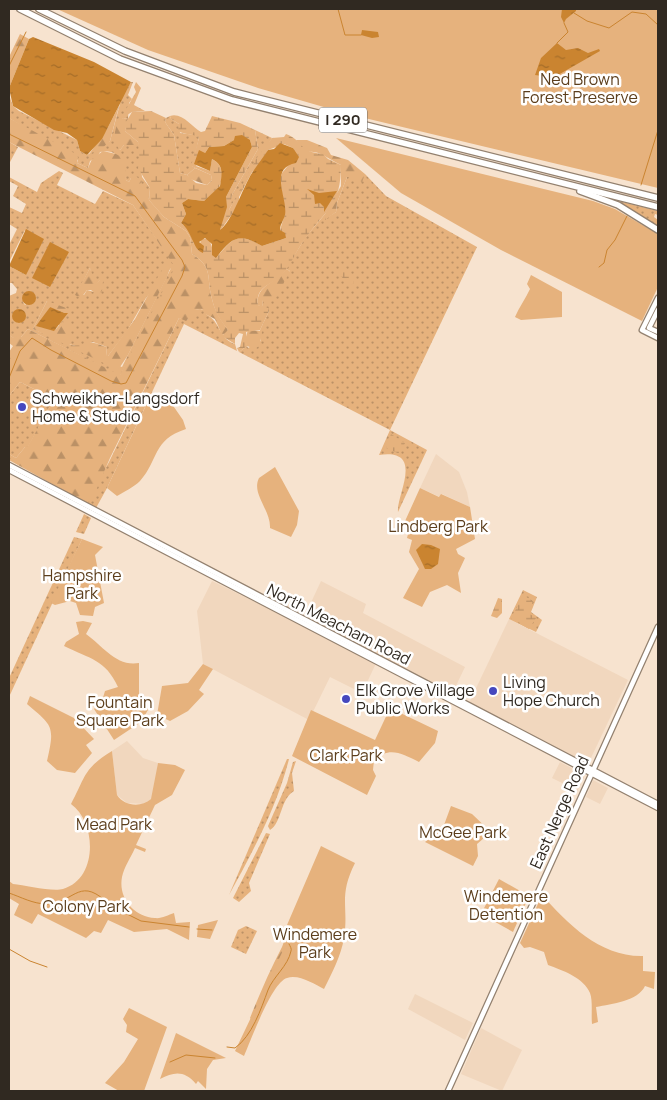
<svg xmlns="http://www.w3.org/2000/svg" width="667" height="1100" font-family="Manrope,sans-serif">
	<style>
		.built { fill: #f1d7be }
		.grass { fill: url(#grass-dots); fill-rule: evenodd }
		.forest { fill: url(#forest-firs) }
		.wetland { fill: url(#wetland-marsh); fill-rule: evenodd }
		.park { fill: #e6b27d }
		.water { fill: url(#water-ripples) }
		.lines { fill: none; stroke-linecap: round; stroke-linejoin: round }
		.stream { stroke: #ca8430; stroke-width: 1 }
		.major-casing { stroke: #93816f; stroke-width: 7 }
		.highway-casing { stroke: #93816f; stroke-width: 8 }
		.major { stroke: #fff; stroke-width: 4.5 }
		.highway { stroke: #fff; stroke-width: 5.5 }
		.poi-dot { fill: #4648be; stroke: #fff; stroke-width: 2 }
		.labels { text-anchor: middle; stroke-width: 5; stroke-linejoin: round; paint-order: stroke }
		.shield { fill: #fff; stroke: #6e6964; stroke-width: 1 }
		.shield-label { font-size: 15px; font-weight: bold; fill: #302921 }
		.park-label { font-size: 16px; fill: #5c3e1c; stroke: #fff }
		.poi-label { font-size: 16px; fill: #302921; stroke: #fff; text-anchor: start }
		.street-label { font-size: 16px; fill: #302921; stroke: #fff }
	</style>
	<defs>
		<pattern id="grass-dots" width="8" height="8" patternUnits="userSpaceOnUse" patternTransform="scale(1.25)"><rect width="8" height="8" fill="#e6b27d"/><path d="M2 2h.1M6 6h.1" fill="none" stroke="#bb9166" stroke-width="1.8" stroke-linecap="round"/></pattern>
		<pattern id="forest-firs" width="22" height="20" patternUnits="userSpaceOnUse" patternTransform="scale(1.25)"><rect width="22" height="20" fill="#e6b27d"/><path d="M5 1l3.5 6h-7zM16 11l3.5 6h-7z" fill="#bb9166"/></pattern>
		<pattern id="wetland-marsh" width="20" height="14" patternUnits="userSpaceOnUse" patternTransform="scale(1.25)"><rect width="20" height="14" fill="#e6b27d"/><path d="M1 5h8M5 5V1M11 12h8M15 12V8" fill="none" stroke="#bb9166"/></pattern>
		<pattern id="water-ripples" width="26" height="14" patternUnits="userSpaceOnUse" patternTransform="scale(1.25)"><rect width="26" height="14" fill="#ca8430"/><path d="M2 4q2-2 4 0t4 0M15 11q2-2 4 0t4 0" fill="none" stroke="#a46c28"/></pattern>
	</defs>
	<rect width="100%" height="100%" fill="#f7e3cf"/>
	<g class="built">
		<path d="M436,454L459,472L467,492L470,507L442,494L440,497L420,488Z"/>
		<path d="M212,581L301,624L321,581L366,604L363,613L465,667L452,694L379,657L362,693L330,677L309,720L203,664L197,611Z"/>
		<path d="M509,619L628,680L590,760L585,763L469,703Z"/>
		<path d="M127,741L143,758L158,763L154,794L151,799L145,804L127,803L117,795L112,751Z"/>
		<path d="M560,762L585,775L576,794L572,788L552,778Z"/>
		<path d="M593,780L608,788L600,804L586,797Z"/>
		<path d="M415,994L473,1023L465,1040L408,1009Z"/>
		<path d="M481,1028L522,1050L502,1091L461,1074Z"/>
	</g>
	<g class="grass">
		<path d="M131,82H133L128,95L132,99L129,103L128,119L123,118C114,129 115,137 120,150L124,145H139L142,177L150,188L149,200C147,189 140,184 131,178L129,182L126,180C123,165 120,147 100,152L98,156L90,161L88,168L77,163L78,160L9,118V95L13,106L19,111L77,140L80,151L87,155L110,141L121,100Z"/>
		<path d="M170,116L171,119L179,124L180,133L195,135L199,138L192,166L195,168L187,175L180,173L174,135L165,122L166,118Z"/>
		<path d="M255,130L272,138L227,213L232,195L258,149Z"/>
		<path d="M9,142L18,147L9,164Z"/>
		<path d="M59,171L63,173L57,185L95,204L103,191L133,205L176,267L120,376L28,329L21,337L15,339L9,335V296L16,293L17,289L12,283H9V266L26,275L25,230L9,262V245L17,229L9,224V207L22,213L26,204L13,196L18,186L9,181V177L37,192L41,183ZM90,268L92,281L95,285L100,280L94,292L87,290L84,295H76ZM171,268L122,367L33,329L47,301L69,344L79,347L93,342L107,347L106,356H108L127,331L146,298ZM26,292H32L35,296L25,305L23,302V295ZM22,310L25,313V319L20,323L16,322L13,314Z"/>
		<path d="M365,174L386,196L477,247L390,430L427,450L398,512C396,495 426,448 379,455L390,430L239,352L247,346L248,348L261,341L260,330L269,311L262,307L263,299L290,271L286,269L305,238L325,214V219L336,212L337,203L347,177Z"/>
		<path d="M610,199L658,211V215L655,214L654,217L658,220V226Z"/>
		<path d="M200,309L205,310L207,315C220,321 219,339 235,344L237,351L184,324L107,488L96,508L86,503L109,462L179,318L187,320L190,316L195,317V310Z"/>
		<path d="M20,382L54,399L28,447H25L16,458L9,454V396Z"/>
		<path d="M84,514L91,518L84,534L76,532Z"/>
		<path d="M74,537L82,539L9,697V678Z"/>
		<path d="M523,590L537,597L531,612L542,620L536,632L509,619Z"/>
		<path d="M287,759H289C277,807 252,853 229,895Z"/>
		<path d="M296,761L292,773L294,791C280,799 282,823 270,830L268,826L287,783L293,762Z"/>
		<path d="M266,833L270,834L249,883L251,891L239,902L233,898Z"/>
		<path d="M246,926L257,931L246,954L231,947L238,930Z"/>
	</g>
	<g class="forest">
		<path d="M20,34L29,39L9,88V57Z"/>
		<path d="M136,82L141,88L134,105L145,111L132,112L127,115L125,111L136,92L134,87Z"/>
		<path d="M119,106L110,141L99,151L90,153L107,129Z"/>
		<path d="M9,118L76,154L78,157L77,163L88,168L92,159L103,151L116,154L125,159L126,180L129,182L133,174L142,181L140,184L148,192L149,200L164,217L186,231L190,237L192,254C214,268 206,277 212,299C215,312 221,320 228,330L226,334L222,335L215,319L207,315L202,309L195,310V317H190L186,321L179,318L110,458L91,502L86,503L9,460V454L16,458L25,447L28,446L54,399L20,382L9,396V352L13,346L9,343V335L14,338L18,335L21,337L28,329L120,375L175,267L133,205L9,142Z"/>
		<path d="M123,118L128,119L125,131L138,142L139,145H124L120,150C112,141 114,131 119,120Z"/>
		<path d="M296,140H307L327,148L331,155L348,160L365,174L362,182L352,177H347L337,203L336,212L325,220V214L341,186V165C334,162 329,158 323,155C310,148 308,158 296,140Z"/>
		<path d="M195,168L211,175L212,180L207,185L190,179L187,175Z"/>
		<path d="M166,262L171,265L167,277L128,355L118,370L33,329L47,301L69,309L68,312L64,313L50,307L39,324L40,327L56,329L62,322L69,323V344C78,348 81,343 90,343C96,342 101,346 107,347L106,356H108L135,319Z"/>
		<path d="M90,268L95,284L100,280L103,281L102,291L97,295L91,290H87L81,298L75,295Z"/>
		<path d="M286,269L290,271L274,301L263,300L262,307L258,305C255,285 277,283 286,269Z"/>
		<path d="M248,330L262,331L260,345L255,349L247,346L245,340Z"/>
		<path d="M290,926L294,928V932L252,1020L250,1018C260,993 270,970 282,947C286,939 283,931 290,926Z"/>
	</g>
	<g class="wetland">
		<path d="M151,111L166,118L165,122L174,135L180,173L187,175L196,183L207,185L212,180L211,175L191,166L199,138C193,133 184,135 178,131L179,124L171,119L170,116C182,112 192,127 201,132L205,131L212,116L240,123L255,130L258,149L232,195L229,210L256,159L272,138L284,137L286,134C304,141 298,152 323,154L328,159L341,165C341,206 326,209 305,239C297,249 291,265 282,275C272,285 255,286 258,305L268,308L269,311L260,330L246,332L247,346L239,352L237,348L240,347L243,334L239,333L235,338V344L222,336L228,330C220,320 215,312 212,299C206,277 214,268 192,254L190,237L186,231L164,217L155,207L149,200L150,188L138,168L140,162L138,142L125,131L126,122L132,112ZM234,140H250L252,147L226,197L220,231L239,204V197L252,172L258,167L268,150L284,144L293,148L296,156L282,173L280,179L285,214L280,230L286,238L262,246C237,231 233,238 216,258L209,239H201L200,245L194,244L189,230L181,223L186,214L182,203L188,199L204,201L218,189C224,178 224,165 212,159L210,171L196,166L209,147L224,146Z"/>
		<path d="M344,264L354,283L351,285L337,273Z"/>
		<path d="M391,434L405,443L400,454L386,448Z"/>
		<path d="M523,595L533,601L528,613L536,618L529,629L511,619Z"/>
		<path d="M498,598L502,599V613L497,618L491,616Z"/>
	</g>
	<g class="park">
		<path d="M57,9H658V188L348,114L258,88L148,50Z"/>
		<path d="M336,138L593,201L615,209L658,234V287L642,321L501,250L401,193Z"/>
		<path d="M531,275L562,292V317L521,320L515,317C519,307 526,298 530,289L527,284Z"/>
		<path d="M150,397L157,400L167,397L183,420L186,429C152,440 159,460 140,481C134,487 124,492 117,496L107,488Z"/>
		<path d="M275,467L299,511L297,525L291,537L270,528C271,510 251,494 259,478Z"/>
		<path d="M420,488L439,497L441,494L470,507L475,539L456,549L458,554L465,558L458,573L461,593L447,585L430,592L422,607L403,598L419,569L409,552L412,540L407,538L408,534L401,530Z"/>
		<path d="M82,539L103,547L95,555L104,603L95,607L93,616L80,615L76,603L70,601L55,605L51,603Z"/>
		<path d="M83,621L92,623L86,634C103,646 116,667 139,663V701L152,703L141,722L114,740L94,709L102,701L105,691L118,687C105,659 90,659 64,646L66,642L79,634L76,622Z"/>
		<path d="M203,664L213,669L199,690L204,694L188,711L170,721L157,715L162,686L188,683Z"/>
		<path d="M30,696L74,718L94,739L86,745L92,753L75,773L57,770L47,761C55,726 53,726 27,704Z"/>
		<path d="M390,708L438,731L435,743L419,762C402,754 390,746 374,760L373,770L376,776L367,795L292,756L311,710L375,740Z"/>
		<path d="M112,751L117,795C124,806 141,808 151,799L158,763L175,765L185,770L172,795L155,805L136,845L146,849L145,852L135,848C131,857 124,867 122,877C118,898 134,917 155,918C161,919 168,915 174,913L176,923L190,922L189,940L167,929L134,932L108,920L101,933L94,931L86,938L38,914L32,924L14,915L19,904L9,898V881L13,884C25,885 52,892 63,889C98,879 97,823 71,804C86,776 83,769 112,751Z"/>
		<path d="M451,806L472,814L491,832L477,844L478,856L473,866L425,842L444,825Z"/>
		<path d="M321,846L355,863C338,897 349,906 344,938C341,956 332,973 324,989C314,984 299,974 287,978C272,982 251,1040 244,1056L235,1051L288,940L293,928L287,925Z"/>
		<path d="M499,879L529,896L513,932L481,914Z"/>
		<path d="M542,895C568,924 600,957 643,956V971L655,972L654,989L645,986C638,1001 612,1004 596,1007L598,1022L592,1024C591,1015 593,1001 590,993C584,978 562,970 548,965L544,952L530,947L524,948L520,943Z"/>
		<path d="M218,920L210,939L197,937L198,925Z"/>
		<path d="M129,1008L167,1027L144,1091H119L105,1083L124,1062L138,1039L126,1032L127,1025L123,1019Z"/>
		<path d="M176,1033L226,1058L213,1060L207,1069L206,1089L198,1081L196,1084C184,1070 174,1072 160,1079Z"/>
	</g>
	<g class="water">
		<path d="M562,9H576V11L566,19L564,23L561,17Z"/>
		<path d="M362,30L378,32L379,37L372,38L361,35Z"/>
		<path d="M33,37L94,62L131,82L102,139L87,155L80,151L77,140L67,133L54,130L13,106L9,88L29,39Z"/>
		<path d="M557,43L566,50L578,48L588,53L599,49L600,51L558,75L549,77L535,75L541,58Z"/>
		<path d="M242,135L250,140L252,147L226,197L227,207L220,230C232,222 243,187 252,173C257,165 263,158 268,150L274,149L280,143L293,148L299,157L296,163C268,168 288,198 285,215C284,220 280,224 280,230L285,233L286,238L262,246C238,232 232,238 216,258L212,255V244L205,238L199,242L204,246L203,253C192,249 193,232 181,223L186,214L182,203L188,199L204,201L220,186C222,174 224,165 212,159L210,171L194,164L199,150L205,153L209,147L224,146L234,140L235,136Z"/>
		<path d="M307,189L319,193L337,191L324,212V207L320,203L315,204L314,195Z"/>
		<path d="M26,229L44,239L26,275L9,266Z"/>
		<path d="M50,242L69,252L50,287L32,278Z"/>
		<circle cx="29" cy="298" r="7"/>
		<path d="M50,307L64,313H68L54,331L36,326Z"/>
		<circle cx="19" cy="316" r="7"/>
		<path d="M422,544L431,545L440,549L438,564L431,569H425L416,550Z"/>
	</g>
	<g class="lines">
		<g class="stream">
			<path d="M338,9L345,35H361"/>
			<path d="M574,13L587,21L609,28L632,12L646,14L658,25"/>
			<path d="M557,43L568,32L564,23"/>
			<path d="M9,66L26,32"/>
			<path d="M9,134L135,196L182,260L185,267L182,276L126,383L121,384L111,381L51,350L32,338L20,351L9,378"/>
			<path d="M641,185L658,130"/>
			<path d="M599,267L604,263L607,250L615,240L627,216"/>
			<path d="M9,893C21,897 33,904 47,904C77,902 79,874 111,906"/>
			<path d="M113,907L141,921L189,927"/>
			<path d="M197,929L212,930"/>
			<path d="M9,949L30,961L47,967"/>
			<path d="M227,1047L235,1048C252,1036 261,1009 268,990C273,977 288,966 291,951C292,949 290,946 289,944"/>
			<path d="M170,1062L186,1055L215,1058"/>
		</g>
		<g class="major-casing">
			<g id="major">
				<path d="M658,298L642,330L658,338"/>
				<path d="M658,310L649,328L658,332"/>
				<path d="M9,465L658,804"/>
				<path d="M9,470L658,808"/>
				<path d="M448,1091L658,627"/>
			</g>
		</g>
		<g class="highway-casing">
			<g id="highway">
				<path d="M20,9L120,59L232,100L658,207"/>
				<path d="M39,9L125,51L234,92L658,198"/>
				<path d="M580,191L618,205L658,230"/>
			</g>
		</g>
		<use href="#major" class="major"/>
		<use href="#highway" class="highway"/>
	</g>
	<g class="poi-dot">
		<circle cx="22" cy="407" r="5"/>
		<circle cx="493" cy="691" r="5"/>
		<circle cx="346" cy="699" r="5"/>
	</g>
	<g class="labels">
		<rect class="shield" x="319" y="107.5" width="48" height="25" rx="4"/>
		<g class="shield-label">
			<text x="343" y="125">I 290</text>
		</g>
		<g class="park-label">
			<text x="580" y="85">Ned Brown<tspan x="580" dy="18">Forest Preserve</tspan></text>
			<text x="438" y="532">Lindberg Park</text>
			<text x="82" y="581">Hampshire<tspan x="82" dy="18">Park</tspan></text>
			<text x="120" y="708">Fountain<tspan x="120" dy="18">Square Park</tspan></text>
			<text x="346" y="761">Clark Park</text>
			<text x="114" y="830">Mead Park</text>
			<text x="463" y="838">McGee Park</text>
			<text x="506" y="902">Windemere<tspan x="506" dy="18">Detention</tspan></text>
			<text x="86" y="912">Colony Park</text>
			<text x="315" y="940">Windemere<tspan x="315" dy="18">Park</tspan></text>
		</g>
		<g class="poi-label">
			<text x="32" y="404">Schweikher-Langsdorf<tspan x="32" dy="18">Home &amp; Studio</tspan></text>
			<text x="503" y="688">Living<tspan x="503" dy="18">Hope Church</tspan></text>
			<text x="356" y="696">Elk Grove Village<tspan x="356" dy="18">Public Works</tspan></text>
		</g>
		<g class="street-label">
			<text transform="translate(339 624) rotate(27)" y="6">North Meacham Road</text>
			<text transform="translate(559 812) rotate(-66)" y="6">East Nerge Road</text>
		</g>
	</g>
	<rect width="667" height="1100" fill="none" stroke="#302921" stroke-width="20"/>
</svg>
